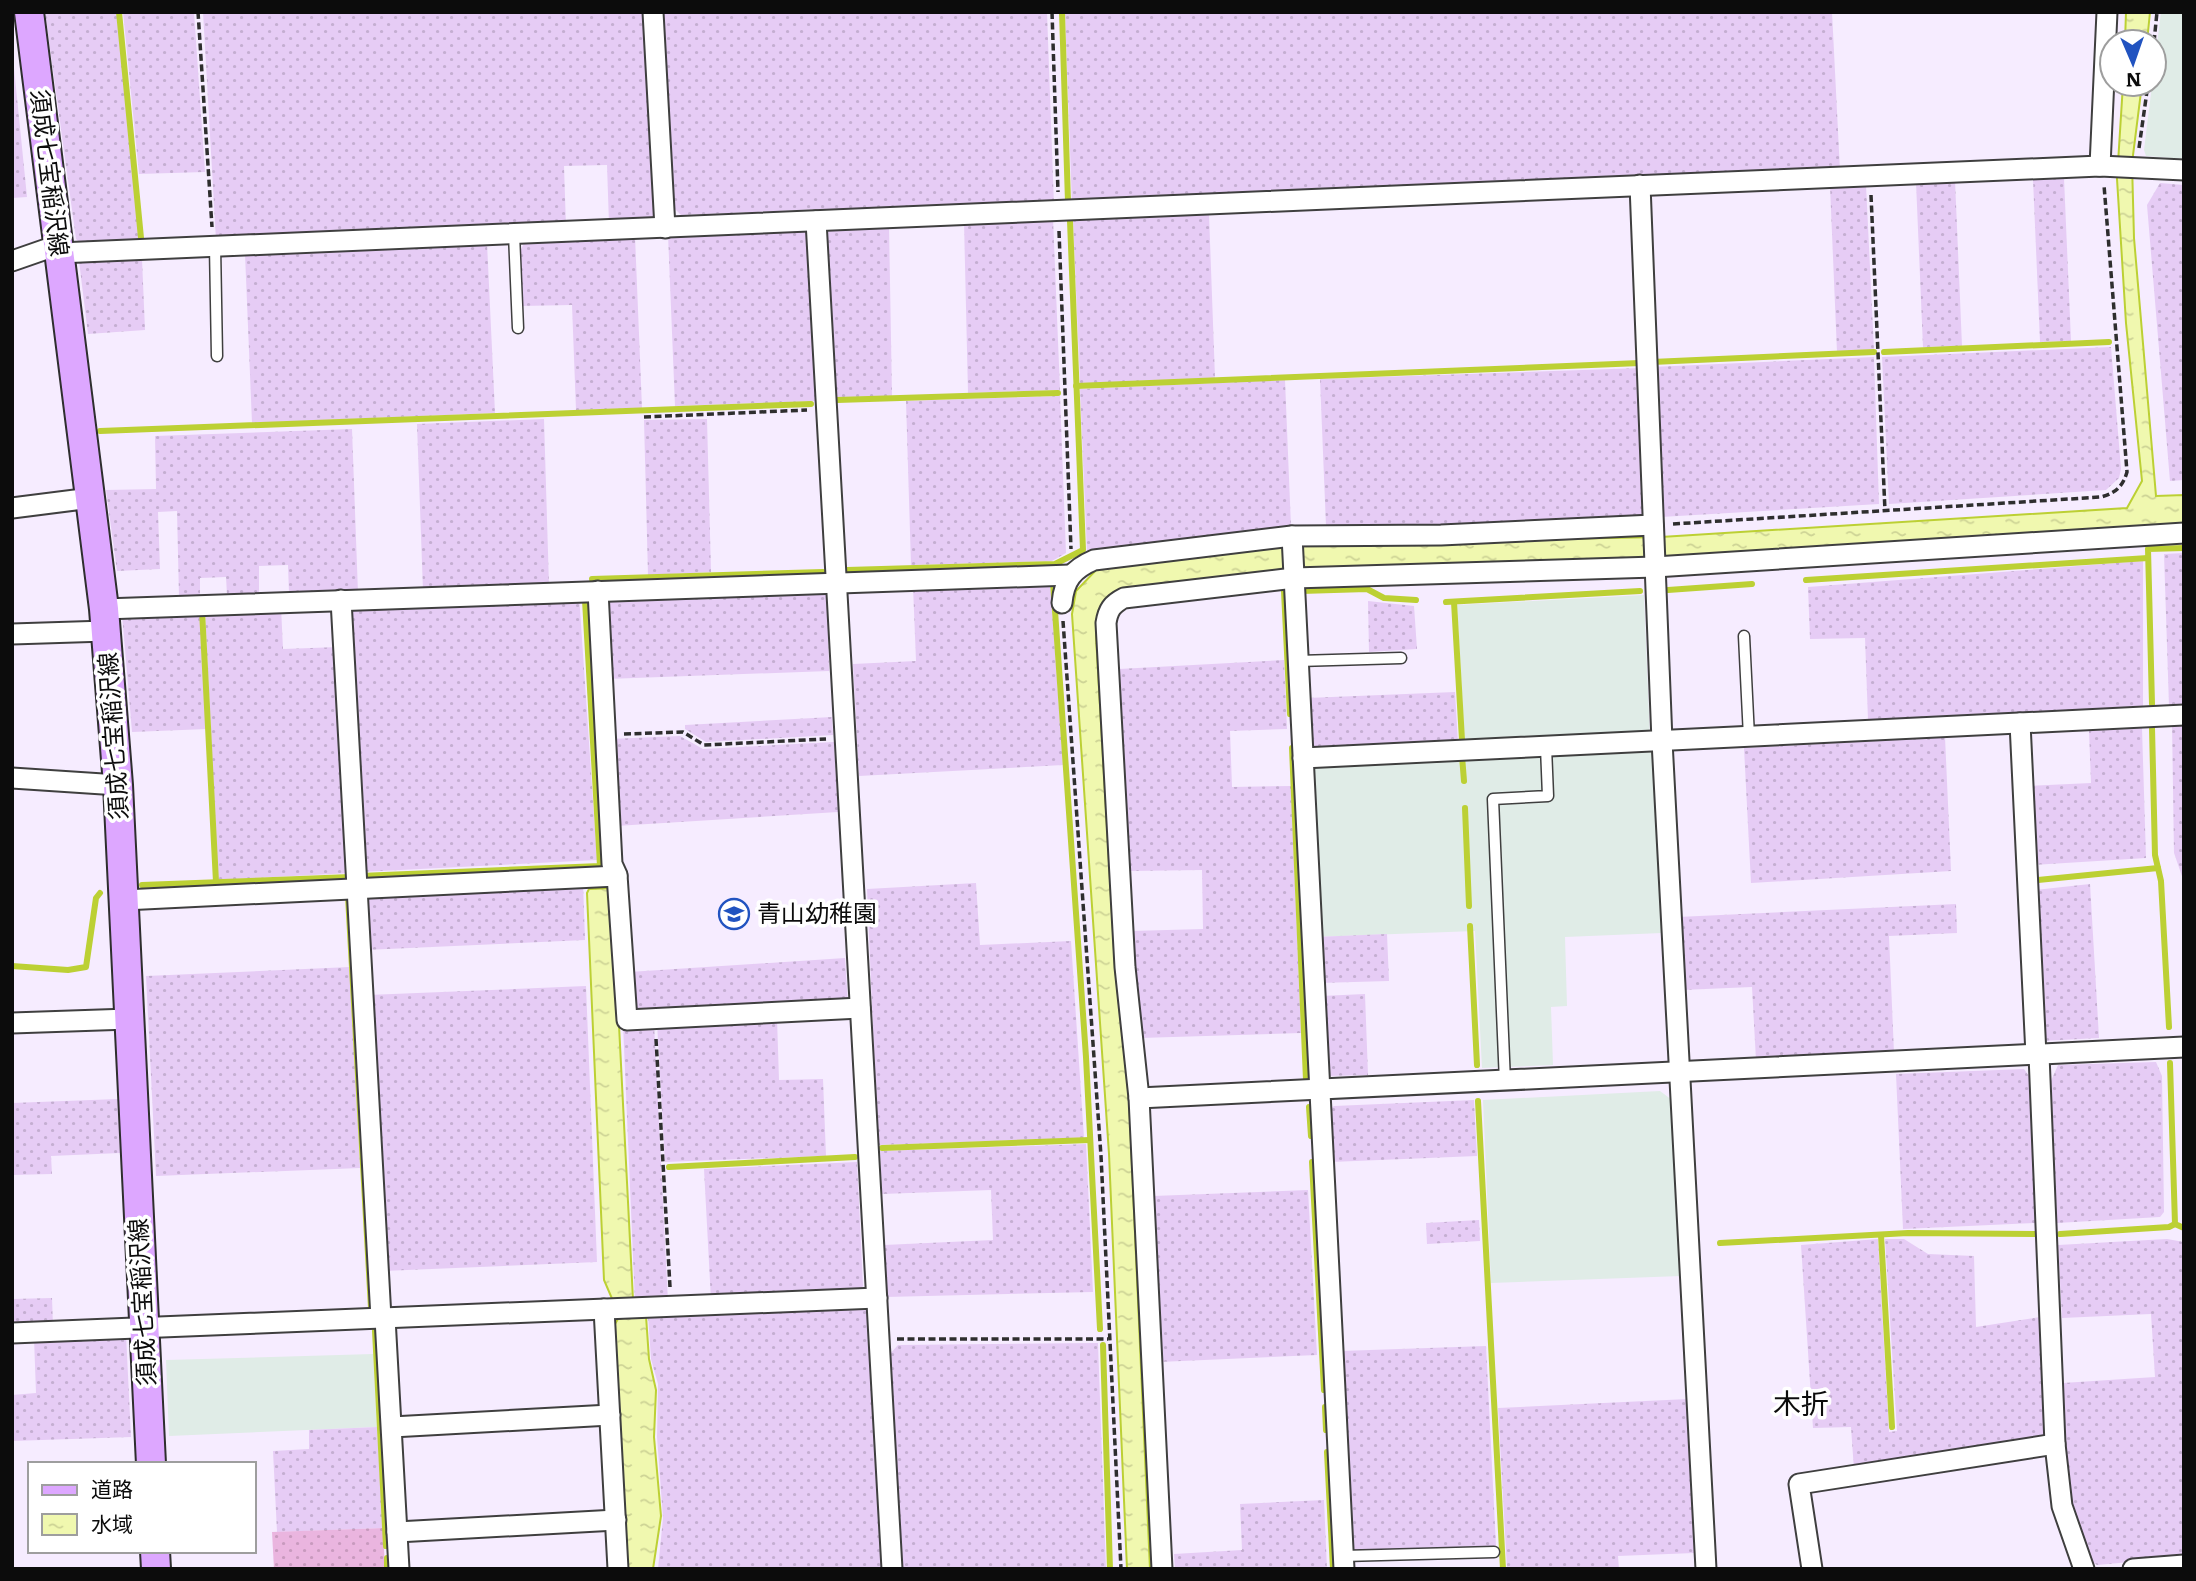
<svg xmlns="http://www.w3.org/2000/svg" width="2196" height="1581" font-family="Literata,'Noto Sans JP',serif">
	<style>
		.industrial { fill: #e0ece7 }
		.farmland { fill: url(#farmland-dots) }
		.park { fill: url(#park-dots) }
		.water { fill: url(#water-ripples); stroke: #bcd034; stroke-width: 2 }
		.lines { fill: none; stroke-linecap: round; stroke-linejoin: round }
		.stream { stroke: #bcd034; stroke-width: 6 }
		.lane-casing { stroke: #3f3f3f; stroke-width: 13 }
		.street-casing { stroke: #3f3f3f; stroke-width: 23 }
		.secondary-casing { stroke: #2e2e2e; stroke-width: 32 }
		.path { stroke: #2e2e2e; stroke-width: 3.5; stroke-dasharray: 7 3.5; stroke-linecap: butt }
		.lane { stroke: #fff; stroke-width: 10 }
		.street { stroke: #fff; stroke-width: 19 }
		.secondary { stroke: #dda7ff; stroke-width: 28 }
		.labels { text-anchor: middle; stroke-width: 7; stroke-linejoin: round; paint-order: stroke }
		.street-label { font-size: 24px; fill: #0c0c0c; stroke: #fff }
		.poi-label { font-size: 24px; fill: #0c0c0c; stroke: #fff; text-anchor: start }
		.quarter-label { font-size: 28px; fill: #0c0c0c; stroke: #fff }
	</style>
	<defs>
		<pattern id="farmland-dots" width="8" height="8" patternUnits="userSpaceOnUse" patternTransform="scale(1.75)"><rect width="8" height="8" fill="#e6ccf5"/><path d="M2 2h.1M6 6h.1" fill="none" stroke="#c4aed1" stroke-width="1.8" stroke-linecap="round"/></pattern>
		<pattern id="park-dots" width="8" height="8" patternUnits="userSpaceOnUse" patternTransform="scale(1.75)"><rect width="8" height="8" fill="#eab5df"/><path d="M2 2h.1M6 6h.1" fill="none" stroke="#c89abe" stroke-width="1.8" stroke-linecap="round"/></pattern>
		<pattern id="water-ripples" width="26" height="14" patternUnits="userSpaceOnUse" patternTransform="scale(1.75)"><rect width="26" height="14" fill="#f0f8af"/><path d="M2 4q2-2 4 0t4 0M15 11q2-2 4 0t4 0" fill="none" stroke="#cdd395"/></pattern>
	</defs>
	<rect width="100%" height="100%" fill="#f6ecff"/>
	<g class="industrial">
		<path d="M2161,12H2184V159L2146,156L2144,150Z"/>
		<path d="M1644,595L1650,737L1465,745L1457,605Z"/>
		<path d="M1644,747L1652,753L1662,933L1565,937L1567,1006L1551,1007L1553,1065L1482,1068L1475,931L1315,937L1313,761Z"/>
		<path d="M1660,1091L1672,1100L1681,1276L1491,1283L1483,1100Z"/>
		<path d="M373,1354L377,1427L169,1436L166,1360Z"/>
	</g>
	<g class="farmland">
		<path d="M45,12H118L140,241L82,245L76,239Z"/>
		<path d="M123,12H194L205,172L139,174Z"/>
		<path d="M203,12H645L656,216L650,223L609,224L607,165L564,166L566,227L216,240Z"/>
		<path d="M663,12H1047L1054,206L832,215L821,209L681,215L673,207Z"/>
		<path d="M1065,12H1832L1840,171L1072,205Z"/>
		<path d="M12,48L27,197L12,198Z"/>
		<path d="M2064,178L2071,341L2040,342L2033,179Z"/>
		<path d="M1955,180L1962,346L1923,347L1916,182Z"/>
		<path d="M2160,183L2184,185V480L2170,481L2147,205Z"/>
		<path d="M1866,185L1874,350L1837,352L1830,186Z"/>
		<path d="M1209,214L1215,378L1080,384L1073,218Z"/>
		<path d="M1053,218L1060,390L968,393L964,222Z"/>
		<path d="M889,225L892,396L834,398L824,237L833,227Z"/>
		<path d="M807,228L817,401L675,406L668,234Z"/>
		<path d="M635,236L642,408L576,410L572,305L521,306L519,253L526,240Z"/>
		<path d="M487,243L495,413L252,423L245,254Z"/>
		<path d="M142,259L145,330L88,334L79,261Z"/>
		<path d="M2111,347L2121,469L2119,478L2106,490L1889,504L1882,357Z"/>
		<path d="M1874,357L1879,504L1661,517L1652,367Z"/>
		<path d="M1641,368L1647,511L1640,520L1440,528L1326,526L1320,379Z"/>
		<path d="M1285,380L1291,527L1087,553L1080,389Z"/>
		<path d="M1060,396L1066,553L1052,561L911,565L906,401Z"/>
		<path d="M544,419L549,586L423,591L417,424Z"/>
		<path d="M707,419L711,572L648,575L644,420Z"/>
		<path d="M352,429L358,593H289L288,565L259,566V594L227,595L226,577L200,578V596L179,597L177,511L158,512L160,569L117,571L106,490L156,489L155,436Z"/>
		<path d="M2184,553V706H2169L2164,554Z"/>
		<path d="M2143,561V709L1868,720L1865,638L1810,639L1808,587Z"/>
		<path d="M1050,580L1063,765L859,776L853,664L916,661L913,586Z"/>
		<path d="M819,589L827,594L829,671L607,679L603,604L608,596Z"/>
		<path d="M579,595L597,860L360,872L350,603Z"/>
		<path d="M1368,601L1414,606L1417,649L1369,652Z"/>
		<path d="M281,607L283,649L339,647L351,873L218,880L205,610Z"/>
		<path d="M201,610L207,729L132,732L122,614Z"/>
		<path d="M1284,660L1287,729L1230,731L1232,787L1291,786L1301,1033L1140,1038L1131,931L1203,929L1202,870L1129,871L1119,669Z"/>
		<path d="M1455,692L1458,744L1314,750L1309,746L1307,698Z"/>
		<path d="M832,717L833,735L706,742L685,729V725Z"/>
		<path d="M2184,722V882L2174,853L2172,723Z"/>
		<path d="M2142,728L2146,858L2033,865L2029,786L2091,783L2089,731Z"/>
		<path d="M680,736L703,749L834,742L838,812L616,826L610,739Z"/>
		<path d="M1945,737L1951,871L1751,883L1744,748Z"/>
		<path d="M583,883L585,940L365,950V893Z"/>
		<path d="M976,883L980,945L1071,941L1084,1138L878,1145L867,889Z"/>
		<path d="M2090,884L2099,1038L2041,1041L2035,890Z"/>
		<path d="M1956,904L1957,933L1889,936L1894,1053L1756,1060L1752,987L1682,990L1678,917Z"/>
		<path d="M1387,934L1389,981L1319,983L1315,937Z"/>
		<path d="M845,958L848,1005L641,1015L632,1008L629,972Z"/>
		<path d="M350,967L360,1168L156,1176L146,976Z"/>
		<path d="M586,986L597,1262L383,1271L368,995Z"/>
		<path d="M1365,994L1368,1075L1327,1076L1321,996Z"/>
		<path d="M777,1018L779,1080L823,1079L826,1156L665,1162L657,1023Z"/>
		<path d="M654,1023L668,1302L635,1303L623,1024Z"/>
		<path d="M2156,1062L2162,1076L2164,1212L2160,1217L2057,1223L2051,1081L2058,1065Z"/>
		<path d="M2024,1069L2031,1079L2036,1223L1903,1229L1896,1074Z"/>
		<path d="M118,1099L120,1153L51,1156L52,1174L12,1175V1103Z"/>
		<path d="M1474,1100L1477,1156L1331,1162L1329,1110L1334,1106Z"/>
		<path d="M1086,1144L1093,1292L886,1297L884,1245L993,1240L991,1190L882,1194L880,1151Z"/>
		<path d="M857,1162L863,1286L858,1293L711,1300L704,1169Z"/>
		<path d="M1308,1190L1317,1355L1159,1362L1153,1196Z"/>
		<path d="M1479,1220L1480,1241L1427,1244L1426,1223Z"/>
		<path d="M1878,1239L1889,1432L1897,1431L1885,1239H1904L1928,1254L1974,1256L1976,1327L2040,1317L2047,1440L1854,1470L1851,1427L1813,1428L1801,1245Z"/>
		<path d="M2167,1239L2184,1242V1557L2097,1565L2086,1558L2069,1504L2063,1383L2155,1377L2151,1314L2062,1318L2058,1245Z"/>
		<path d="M52,1298L53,1326L12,1328V1299Z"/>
		<path d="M862,1305L870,1311L885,1569H658L663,1518L657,1437L658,1384L651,1359L648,1315Z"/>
		<path d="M126,1334L131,1437L12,1441V1395L36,1393L34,1338Z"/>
		<path d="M1098,1343L1106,1569H901L889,1355L898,1345Z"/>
		<path d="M1486,1346L1496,1546L1351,1551L1341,1351Z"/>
		<path d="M1688,1399L1694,1553L1618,1556L1619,1569H1507L1498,1408Z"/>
		<path d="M377,1427L383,1528L277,1532L273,1451L309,1449V1430Z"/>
		<path d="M1324,1500L1327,1569H1175L1174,1554L1242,1550L1240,1504Z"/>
	</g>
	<path class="park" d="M383,1528L385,1569H274L272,1532Z"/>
	<g class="water">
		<path d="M2126,12H2150L2147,42H2125Z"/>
		<path d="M2123,84H2142L2132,163L2134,238L2156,496L2184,495V525L1630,559L1267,572L1114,592C1097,603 1097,616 1096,636L1115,967L1129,1099L1150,1569H1127L1109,1154L1072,614L1076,591L1098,568L1279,544L1661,537L2127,508L2142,481L2126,323L2117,179Z"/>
		<path d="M612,888L633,1300L613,1301L604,1280L587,893L589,889Z"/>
		<path d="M632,1316H646L649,1359L656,1390L654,1437L661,1516L653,1569H624L612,1329L618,1319Z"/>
	</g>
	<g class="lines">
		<g class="stream">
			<path d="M119,12L141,238"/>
			<path d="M1062,12L1068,202"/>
			<path d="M1884,352L2109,342"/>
			<path d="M1652,362L1874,352"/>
			<path d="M1076,386L1640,363"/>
			<path d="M837,400L1058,393"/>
			<path d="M100,431L811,404"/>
			<path d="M847,570L1055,564L1083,550L1070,221"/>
			<path d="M592,579L823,572"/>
			<path d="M1806,580L2148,558"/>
			<path d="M1053,582L1086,1057L1100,1329"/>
			<path d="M1668,590L1752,584"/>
			<path d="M1284,591L1290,714"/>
			<path d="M1301,591L1367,589L1384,598L1416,600"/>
			<path d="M1446,602L1640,591"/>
			<path d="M1454,602L1462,740"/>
			<path d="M202,610L216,882"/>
			<path d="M2152,704L2148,549L2184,548"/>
			<path d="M2152,728L2155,855L2161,881L2169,1027"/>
			<path d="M1292,748L1306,1080"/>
			<path d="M1462,756L1464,781"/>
			<path d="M1465,808L1469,906"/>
			<path d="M360,876L600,866L585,600"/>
			<path d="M2038,880L2158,868"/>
			<path d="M142,885L351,877"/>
			<path d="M348,896L371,1308"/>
			<path d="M1470,926L1477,1065"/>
			<path d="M12,966L68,970L86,967L96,898L100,893"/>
			<path d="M2170,1063L2175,1224L2184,1228"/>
			<path d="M1478,1101L1503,1569"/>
			<path d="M1309,1107L1311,1136"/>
			<path d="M882,1148L1090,1140"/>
			<path d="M1312,1162L1324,1390"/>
			<path d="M669,1167L855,1157"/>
			<path d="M2060,1234L2169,1227L2175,1224"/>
			<path d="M1881,1235L1892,1427"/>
			<path d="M1720,1243L1908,1233L2036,1234"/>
			<path d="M375,1331L386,1546"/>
			<path d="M1103,1345L1110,1569"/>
			<path d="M1325,1407L1326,1430"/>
			<path d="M1327,1452L1333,1569"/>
			<path d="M387,1558V1569"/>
		</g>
		<g class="lane-casing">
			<g id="lane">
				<path d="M514,234L518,328"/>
				<path d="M215,246L217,356"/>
				<path d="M1744,636L1749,737"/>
				<path d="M1298,661L1401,658"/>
				<path d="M1505,1082L1493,799L1548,796L1546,747"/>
				<path d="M1343,1556L1494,1552"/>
			</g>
		</g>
		<g class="street-casing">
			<g id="street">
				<path d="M653,12L665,228"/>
				<path d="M2100,166L2107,12"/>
				<path d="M1640,185L1662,741L1706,1569"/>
				<path d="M816,221L892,1569"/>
				<path d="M59,253L2100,166L2184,170"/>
				<path d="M12,261L58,245"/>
				<path d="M12,508L91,498"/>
				<path d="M1292,536L1344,1569"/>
				<path d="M598,591L612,864L617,875L627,1020L860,1008"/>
				<path d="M341,600L381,1318"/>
				<path d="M1062,603C1064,580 1073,569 1094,560L1292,536L1441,535L1653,525"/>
				<path d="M104,609L1070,575"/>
				<path d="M12,634L106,631"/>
				<path d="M2020,723L2036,1055"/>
				<path d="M1303,758L2184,715"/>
				<path d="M12,778L118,785"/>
				<path d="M124,900L617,876"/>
				<path d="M12,1023L129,1019"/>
				<path d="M2039,1055L2055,1444L2062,1506L2084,1569"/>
				<path d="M1139,1098L2184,1047"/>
				<path d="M604,1309L618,1569"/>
				<path d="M385,1318L399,1569"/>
				<path d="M12,1333L877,1298"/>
				<path d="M392,1427L610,1415"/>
				<path d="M397,1532L616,1520"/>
				<path d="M1162,1569L1139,1098L1125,967L1106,623C1108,610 1112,604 1124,598L1294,578L1655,567L2184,533"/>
				<path d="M1812,1569L1799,1484L2055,1444"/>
				<path d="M2133,1569L2184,1565"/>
			</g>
		</g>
		<g class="secondary-casing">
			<g id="secondary">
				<path d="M29,12L104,609L118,785L151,1464"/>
				<path d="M155,1551L156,1569"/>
			</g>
		</g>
		<g class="path">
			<path d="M198,12L212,227"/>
			<path d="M1052,12L1058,192"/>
			<path d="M2154,42L2157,12"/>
			<path d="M2139,148L2148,84"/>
			<path d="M1871,195L1885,511"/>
			<path d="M1059,231L1071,549"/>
			<path d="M644,417L807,410"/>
			<path d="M1673,524L2101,497C2116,493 2123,486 2127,472L2104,185"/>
			<path d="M1063,621L1101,1156L1121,1569"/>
			<path d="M624,734L683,732L704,745L826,739"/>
			<path d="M656,1039L670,1287"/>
			<path d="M897,1339H1108"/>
		</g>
		<use href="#lane" class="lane"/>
		<use href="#street" class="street"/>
		<use href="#secondary" class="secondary"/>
	</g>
	<defs>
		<g id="school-ring" transform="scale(1.575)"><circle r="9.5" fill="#fff" stroke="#2153c0" stroke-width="1.5"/><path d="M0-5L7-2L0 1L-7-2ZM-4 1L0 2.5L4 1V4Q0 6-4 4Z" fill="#2153c0"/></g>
	</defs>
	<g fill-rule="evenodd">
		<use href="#school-ring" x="734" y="914"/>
	</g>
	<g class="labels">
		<g class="street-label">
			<text transform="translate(49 173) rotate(83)" y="8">須成七宝稲沢線</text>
			<text transform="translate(114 736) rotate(-94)" y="8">須成七宝稲沢線</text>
			<text transform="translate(143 1302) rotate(-93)" y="8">須成七宝稲沢線</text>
		</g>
		<g class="poi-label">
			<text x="757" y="922">青山幼稚園</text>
		</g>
		<g class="quarter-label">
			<text x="1801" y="1414">木折</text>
		</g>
	</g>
	<rect width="2196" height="1581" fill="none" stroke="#0c0c0c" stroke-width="28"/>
	<rect x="28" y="1462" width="228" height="91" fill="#ffffff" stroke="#9e9e9e" stroke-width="2"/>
	<rect x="42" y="1485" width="35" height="10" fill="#dda7ff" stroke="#9e9e9e" stroke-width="2"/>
	<text x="91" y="1497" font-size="21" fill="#0c0c0c">道路</text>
	<rect x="42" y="1514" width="35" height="21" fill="url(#water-ripples)" stroke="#9e9e9e" stroke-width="2"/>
	<text x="91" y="1532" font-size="21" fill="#0c0c0c">水域</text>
	<g transform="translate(2133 63) rotate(178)"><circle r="33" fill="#ffffff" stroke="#9e9e9e" stroke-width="2"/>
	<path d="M0-5L12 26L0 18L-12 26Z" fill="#2153c0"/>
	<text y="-10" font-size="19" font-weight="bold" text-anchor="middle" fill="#0c0c0c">N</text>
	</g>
</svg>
